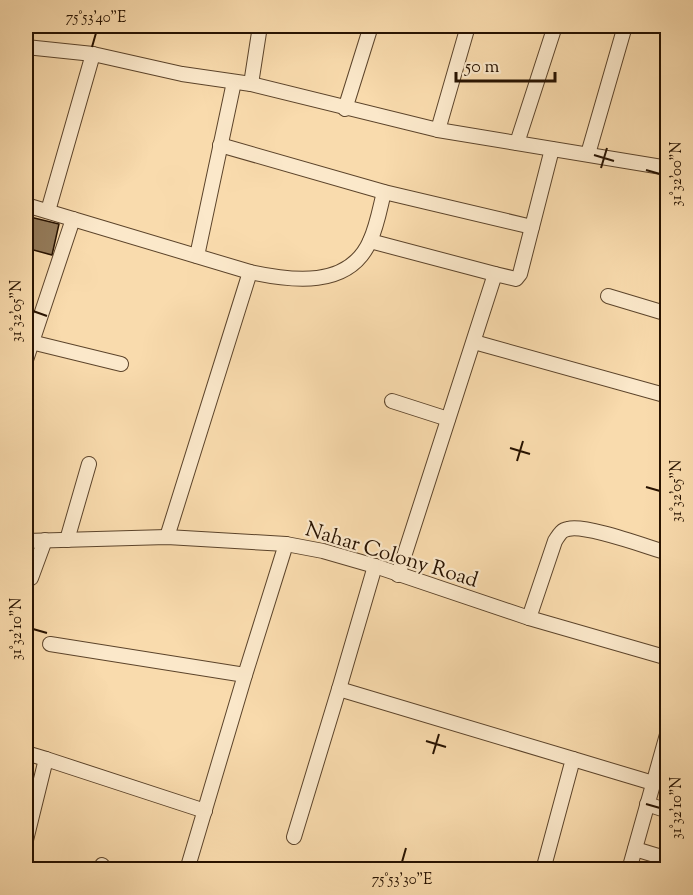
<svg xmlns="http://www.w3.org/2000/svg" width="693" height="895" font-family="'Sorts Mill Goudy',serif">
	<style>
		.building { fill: #947b5a; stroke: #271200; stroke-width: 1.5 }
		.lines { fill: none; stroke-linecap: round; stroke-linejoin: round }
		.minor-casing { stroke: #5c442b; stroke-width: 16 }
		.minor { stroke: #fbe8ca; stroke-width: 14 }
		.ticks { fill: none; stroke: #271200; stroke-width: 2 }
		.labels { text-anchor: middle; stroke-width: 4.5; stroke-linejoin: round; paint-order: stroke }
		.street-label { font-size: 21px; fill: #271200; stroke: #fbe8ca }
		.neatline { fill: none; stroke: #271200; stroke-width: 2 }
		.ticks-label { font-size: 15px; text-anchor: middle; fill: #271200 }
	</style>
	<rect width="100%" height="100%" fill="#f9dbad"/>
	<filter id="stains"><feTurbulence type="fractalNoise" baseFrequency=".00333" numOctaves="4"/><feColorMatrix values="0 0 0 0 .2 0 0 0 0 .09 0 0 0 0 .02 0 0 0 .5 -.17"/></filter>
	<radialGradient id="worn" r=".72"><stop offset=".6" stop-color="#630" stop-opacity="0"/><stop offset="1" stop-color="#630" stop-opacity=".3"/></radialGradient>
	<path class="building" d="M26,216L59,224L52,255L26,248Z"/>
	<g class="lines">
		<g class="minor-casing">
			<g id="minor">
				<path d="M26,47L93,54L182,74L251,84L438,130L668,168"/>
				<path d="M251,84L260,26"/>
				<path d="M345,109L371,26"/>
				<path d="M438,130L468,26"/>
				<path d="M517,143L555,26"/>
				<path d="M220,145L384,192L532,227"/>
				<path d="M588,154L625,26"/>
				<path d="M26,205L250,272C291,281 349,289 370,241C377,226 380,208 384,192"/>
				<path d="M48,211L93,54"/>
				<path d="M370,241L495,274"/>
				<path d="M197,256L234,82"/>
				<path d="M608,296L668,314"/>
				<path d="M31,342L121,364"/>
				<path d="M474,342L668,396"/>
				<path d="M26,360L73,219"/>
				<path d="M392,401L448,419"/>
				<path d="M167,537L250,272"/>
				<path d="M67,540L89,464"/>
				<path d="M26,541L167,537L286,544L323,551L375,566L529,618L668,658"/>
				<path d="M398,575L495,274L516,279L520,274L552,149"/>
				<path d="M26,581L31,578L45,540"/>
				<path d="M529,618L555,541C559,535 561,530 568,529C586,524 647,547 668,553"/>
				<path d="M50,644L245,675"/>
				<path d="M339,689L573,759L543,870"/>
				<path d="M26,753L46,759"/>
				<path d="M573,759L653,783"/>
				<path d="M647,804L668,811"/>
				<path d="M294,837L339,689L375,566"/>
				<path d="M26,840L46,759L205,811"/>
				<path d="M635,849L668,859"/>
				<path d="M101,870L102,865"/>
				<path d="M187,870L245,675L286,544"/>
				<path d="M629,870L668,731"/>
			</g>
		</g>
		<use href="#minor" class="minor"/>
	</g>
	<path class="ticks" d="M92,47L96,33M594,155L614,161M601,168L607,148M646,170L660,174M33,311L47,316M510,448L530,454M517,461L523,441M646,487L660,491M33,629L47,633M426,741L446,747M433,754L439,734M646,804L660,808M402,862L406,848"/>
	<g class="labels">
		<g class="street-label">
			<text transform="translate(392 554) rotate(17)" y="7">Nahar Colony Road</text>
		</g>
	</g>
	<rect width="693" height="895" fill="none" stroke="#f9dbad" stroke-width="66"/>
	<path d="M456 72v9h99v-9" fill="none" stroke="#271200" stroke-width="3"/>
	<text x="465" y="72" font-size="18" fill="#271200" stroke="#fbe8ca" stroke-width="4.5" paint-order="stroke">50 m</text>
	<rect x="33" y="33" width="627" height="829" class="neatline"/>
	<g class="ticks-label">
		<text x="96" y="22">75°53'40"E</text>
		<text transform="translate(676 174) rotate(-90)" y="5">31°32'00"N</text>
		<text transform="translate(16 311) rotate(-90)" y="5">31°32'05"N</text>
		<text transform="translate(676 491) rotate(-90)" y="5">31°32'05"N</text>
		<text transform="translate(16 629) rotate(-90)" y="5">31°32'10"N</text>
		<text transform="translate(676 808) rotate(-90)" y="5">31°32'10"N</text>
		<text x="402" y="884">75°53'30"E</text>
	</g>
	<rect width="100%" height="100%" filter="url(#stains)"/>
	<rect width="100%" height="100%" fill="url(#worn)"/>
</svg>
